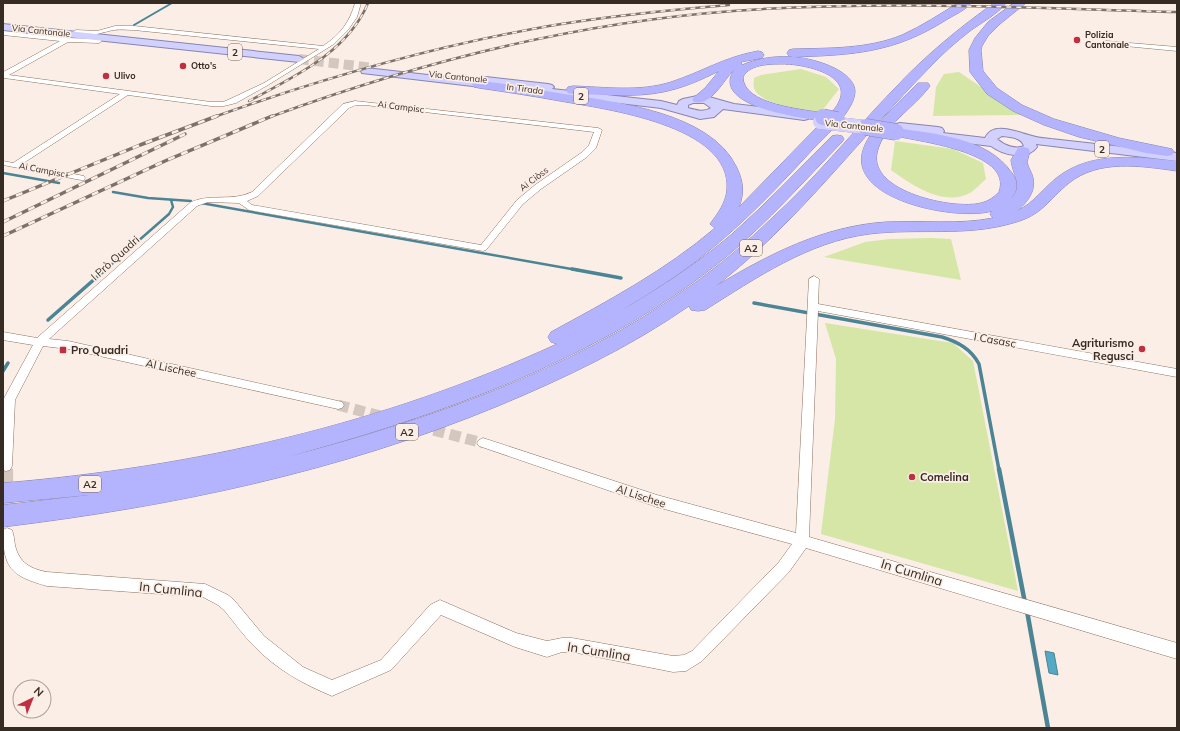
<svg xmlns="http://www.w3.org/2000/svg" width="1180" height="731" font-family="Mulish,sans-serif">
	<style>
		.green { fill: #d5e6a6 }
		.water { fill: #54aac4; stroke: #4b8494 }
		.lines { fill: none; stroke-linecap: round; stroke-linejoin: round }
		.stream-far3 { stroke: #4b8494; stroke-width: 2 }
		.stream-far2 { stroke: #4b8494; stroke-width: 2.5 }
		.stream-far1 { stroke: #4b8494; stroke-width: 3.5 }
		.stream { stroke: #4b8494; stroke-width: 4.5 }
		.minor-tunnel-far1 { stroke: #d4c7bf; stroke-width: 11; stroke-dasharray: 11 5.5; stroke-linecap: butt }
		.minor-tunnel { stroke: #d4c7bf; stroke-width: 14; stroke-dasharray: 14 7; stroke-linecap: butt }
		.primary-tunnel { stroke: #d4c7bf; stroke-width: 10; stroke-dasharray: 10 5; stroke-linecap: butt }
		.minor-casing { stroke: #8d7260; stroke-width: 1 }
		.primary-casing { stroke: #8884b1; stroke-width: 2 }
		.motorway-casing { stroke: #8884b1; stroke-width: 1 }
		.minor { fill: #fff; fill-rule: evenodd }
		.primary { fill: #d2d1fe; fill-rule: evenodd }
		.motorway { fill: #b4b3fd; fill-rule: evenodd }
		.rail-far1-casing { stroke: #7d726a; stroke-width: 2.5 }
		.rail-casing { stroke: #7d726a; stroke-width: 3.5 }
		.rail-far1 { stroke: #fbeee6; stroke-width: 1.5; stroke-dasharray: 5; stroke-linecap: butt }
		.rail { stroke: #fbeee6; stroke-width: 2.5; stroke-dasharray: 7; stroke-linecap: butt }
		.primary-bridge-casing { stroke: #8884b1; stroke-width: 14; stroke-linecap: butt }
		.motorway-bridge-far1-casing { stroke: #8884b1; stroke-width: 13; stroke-linecap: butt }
		.motorway-bridge-casing { stroke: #8884b1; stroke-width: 17; stroke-linecap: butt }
		.primary-bridge { stroke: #d2d1fe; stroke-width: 14 }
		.motorway-bridge-far1 { stroke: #b4b3fd; stroke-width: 12 }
		.motorway-bridge { stroke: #b4b3fd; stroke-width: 16 }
		.poi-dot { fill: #bf2f3f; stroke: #fbeee6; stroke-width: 1.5 }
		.labels { text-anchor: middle; stroke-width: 3.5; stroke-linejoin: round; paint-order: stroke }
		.far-street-label { font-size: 9px; fill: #372c24; stroke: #fbeee6 }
		.far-poi-label { font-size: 9px; font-weight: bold; fill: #372c24; stroke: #fbeee6; text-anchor: start }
		.shield { fill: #fbeee6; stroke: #72665e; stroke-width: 1 }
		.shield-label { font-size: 10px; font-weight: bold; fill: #372c24 }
		.street-label { font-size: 11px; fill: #372c24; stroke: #fbeee6 }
		.poi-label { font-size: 11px; font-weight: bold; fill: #372c24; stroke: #fbeee6; text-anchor: start }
		.near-street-label { font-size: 13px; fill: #372c24; stroke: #fbeee6 }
	</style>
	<rect width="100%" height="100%" fill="#fbeee6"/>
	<g class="green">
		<path d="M801,69L826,77L839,89L821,112C805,109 759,105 754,88C753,85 754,81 754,78L761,75Z"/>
		<path d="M959,72L1022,115L933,116L936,87L944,74Z"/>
		<path d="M895,141L953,149L983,163L986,179C981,183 975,190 970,193C943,207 912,185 891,170Z"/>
		<path d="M931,238L951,239L961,280L824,257L865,242L890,239Z"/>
		<path d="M825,323L953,343L973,361L1018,591L821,534L835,419L836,359Z"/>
	</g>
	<path class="water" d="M1045,651L1054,653L1058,675L1049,673Z"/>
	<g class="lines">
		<path class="stream-far3" d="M134,25L172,3"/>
		<g class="stream-far2">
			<path d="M3,173L59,183"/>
			<path d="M113,192L148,198L191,201"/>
			<path d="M201,203L577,270"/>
			<path d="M105,270L169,214L173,207L171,200"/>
		</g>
		<g class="stream-far1">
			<path d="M572,269L621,278"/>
			<path d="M754,303L942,337C958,342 971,349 979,364L999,470"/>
			<path d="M48,320L106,269"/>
			<path d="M3,371L8,363"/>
		</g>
		<g class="stream">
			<path d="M999,469L1025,603"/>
			<path d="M1027,611L1048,728"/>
		</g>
		<g class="minor-tunnel-far1">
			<path d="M338,405L483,443"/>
			<path d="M6,466V470"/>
		</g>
		<path class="minor-tunnel" d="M6,469L7,520"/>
		<path class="primary-tunnel" d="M299,59L374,68"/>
		<g class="minor-casing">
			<g id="minor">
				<path d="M355,3H361L357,17L348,30L334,44L268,85L236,103L224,106H211L128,95L22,164L84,176L85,178L84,180H81L3,165V161L13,163L120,94L4,78L3,72L9,69L60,41L3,35V31L67,38L99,39L102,41L99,43L68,42L9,75L211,102H223L230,99L264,83L319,49L134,30C128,30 121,29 114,30C102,32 84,40 73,32L76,30L97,31L115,26H134L323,46C340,35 350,22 355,3Z"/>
				<path d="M1106,41L1177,47V51L1104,44V42Z"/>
				<path d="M355,101L598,128L602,130L596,148L587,157L541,189L523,204L486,250L483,251L249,210L239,203L208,202L197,206L49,339L68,341L338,401L342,402L344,405L342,408L338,409L68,349L43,346L15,400L12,466L10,470L6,471L3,470V400L33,345L3,340V332L37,338L191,202C212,193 231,202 252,192L343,104ZM356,105H365L594,132L589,145L581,153L535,185L517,200L481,245L252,205L247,201L258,196L349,108Z"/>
				<path d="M814,276L819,279L818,304L1177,369V377L818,311L809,537L1177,643V659L806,548L789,572L702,661L686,671L673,672L572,652H562L547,657L515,647L441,615L391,670L332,696C303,684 276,669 254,646C243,635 234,622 224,610L218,605L203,597L47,586C10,576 3,567 3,530L7,528L12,530C14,535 14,540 15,545C19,563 31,569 47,572L205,584L228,595L234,600L264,636L303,667L332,680L381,660L430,605L440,600L516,633L547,641L562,638H572L673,656L684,655L692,651L779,562L792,544L657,507L479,446L477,443L479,440L483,438L657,495L796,533L809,279Z"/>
			</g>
		</g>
		<g class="primary-casing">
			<g id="primary">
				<path d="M3,24L299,56L304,59L299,62L3,30Z"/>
				<path d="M366,68L481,81L482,78L486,77L548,84L552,85L554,87L552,89L661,101L677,105L679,101L683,99L702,95L734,104L804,112L808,113L810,116L808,119L804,120L723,109L714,117L700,119L661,108L535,93L531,92L529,90L530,88L503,85L502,88L498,89L362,73L361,71ZM693,103H704L711,108C703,113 696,110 688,108V105Z"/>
				<path d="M900,123L938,127L942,128L944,131L943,133L985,138C993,120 1019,133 1032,136C1038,138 1045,138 1051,139L1177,153V161L1036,144L1037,147C1027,161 1003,155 991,146L925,138L921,137L920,133L896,130L894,127L896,124ZM1002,136C1010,137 1021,137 1024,146C1015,150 1004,145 997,139Z"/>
			</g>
		</g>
		<g class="motorway-casing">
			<g id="motorway">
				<path d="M958,3H971C966,10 954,15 946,20C894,53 853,55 793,57L789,56L787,53L789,50L793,49C830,48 868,49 902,35C922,26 940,14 958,3Z"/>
				<path d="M994,3H1006C999,13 981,23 970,31C956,42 942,54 930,67C858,140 797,223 716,286C769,254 824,226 886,222C922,220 958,225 993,218L990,214L992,211C960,221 853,202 862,154C867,129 901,101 918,83H928L930,86C914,108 883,125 877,153C869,192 954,210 981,203C989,201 994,197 999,192C1014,151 914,141 891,135L889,132L891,129L896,128C935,134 987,137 1012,173C1020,184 1017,194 1007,202C1026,187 1013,178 1011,160L1018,148L1023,147L1028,148L1030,151L1027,162C1028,168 1032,172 1033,178C1036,191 1027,203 1017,211C1034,203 1044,187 1059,176C1093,151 1137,157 1177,161V171C1141,166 1099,159 1069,183C1048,200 1043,215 1013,223C966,237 917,228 869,234C808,242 756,278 705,310L698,311L691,310L689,306C630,347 565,378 498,406C338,472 175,506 3,527V505L89,495L3,503V483C195,467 381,425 557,344L551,342L548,337L551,332C608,301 666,270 715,228L710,224C718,213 726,203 727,189C731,125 605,109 560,101C533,96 506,92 479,88L474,87L472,84L474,81L479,80L489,82C514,85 539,90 564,94C617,102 710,113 736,166C743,180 745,192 739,207L823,121C803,118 710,107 734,70C723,80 712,106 694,102L692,99L705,88L719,71C701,80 683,88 663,92C634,98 603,94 573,94L568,93L566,90L568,87L573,86C605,87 640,92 671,82C702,72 724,57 758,51L762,52L764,55L762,58L741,62L742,65C768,54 798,54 825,64C836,68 854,77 855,91C855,96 853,101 851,105C842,122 826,135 813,149C779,186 744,223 705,254C679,275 650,293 622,310C660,288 698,263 732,234C767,203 799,169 832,136L837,135L842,136L844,139L842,142C804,181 768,222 726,257C601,359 441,415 287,457C426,421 571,371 689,287C719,266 746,243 772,218C816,178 854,130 896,87C926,55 959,28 994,3ZM787,64C816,66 864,80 829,115L823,113C803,109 743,105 743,77C750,63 773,64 787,64Z"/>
				<path d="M1014,3H1026L1000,24L988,36L982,46L981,50L983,71L997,88L1022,105L1054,119L1119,138L1172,149L1174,152L1172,155L1167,156L1146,153L1079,137L1044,125L1013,111L987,94L970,72L969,50L975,38L988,22Z"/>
			</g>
		</g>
		<use href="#minor" class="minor"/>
		<use href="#primary" class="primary"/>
		<use href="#motorway" class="motorway"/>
		<g class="rail-far1-casing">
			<g id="rail-far1">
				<path d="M249,101C294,77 348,52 368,3"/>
				<path d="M214,117C323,78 435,46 549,26C609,16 669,10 729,5"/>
				<path d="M270,117C419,62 574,23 733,11C880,0 1029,8 1177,12"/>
			</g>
		</g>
		<g class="rail-casing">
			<g id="rail">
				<path d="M3,201L140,145L217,116"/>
				<path d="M3,222L185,134"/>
				<path d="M3,236L165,161L272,116"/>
			</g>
		</g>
		<use href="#rail-far1" class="rail-far1"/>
		<use href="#rail" class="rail"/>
		<g class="primary-bridge-casing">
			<path id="primary-bridge" d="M820,122L882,129"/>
		</g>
		<g class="motorway-bridge-far1-casing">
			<path id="motorway-bridge-far1" d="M823,117H825"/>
		</g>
		<g class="motorway-bridge-casing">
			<g id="motorway-bridge">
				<path d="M823,117L837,120"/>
				<path d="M866,127L896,132"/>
			</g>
		</g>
		<use href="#primary-bridge" class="primary-bridge"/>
		<use href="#motorway-bridge-far1" class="motorway-bridge-far1"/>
		<use href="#motorway-bridge" class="motorway-bridge"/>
	</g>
	<g class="poi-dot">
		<circle cx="1077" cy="40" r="4"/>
		<circle cx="183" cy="66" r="4"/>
		<circle cx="106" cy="76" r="4"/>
		<circle cx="1142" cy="349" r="4"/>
		<rect x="59" y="346" width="8" height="8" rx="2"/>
		<circle cx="912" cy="477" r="4"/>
	</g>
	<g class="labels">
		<g class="far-street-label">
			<text transform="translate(41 31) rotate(6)" y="3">Via Cantonale</text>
			<text transform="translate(458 77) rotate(6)" y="3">Via Cantonale</text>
			<text transform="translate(525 89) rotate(7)" y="3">In Tirada</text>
			<text transform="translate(401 107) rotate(7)" y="3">Ai Campisc</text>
			<text transform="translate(854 126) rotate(6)" y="3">Via Cantonale</text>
			<text transform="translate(42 170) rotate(11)" y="3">Ai Campisc</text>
			<text transform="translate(534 179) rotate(-37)" y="3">Ai Ciòss</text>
		</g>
		<g class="far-poi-label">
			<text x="1085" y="38">Polizia<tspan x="1085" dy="10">Cantonale</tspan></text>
			<text x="191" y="69">Otto's</text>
			<text x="114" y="79">Ulivo</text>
		</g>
		<g class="shield">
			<rect x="228" y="44" width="14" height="16" rx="3"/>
			<rect x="574" y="88" width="14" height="16" rx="3"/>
			<rect x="1095" y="141" width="14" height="16" rx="3"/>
			<rect x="740" y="240" width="22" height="16" rx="3"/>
			<rect x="396" y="424" width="22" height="16" rx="3"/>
			<rect x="79" y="476" width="22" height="16" rx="3"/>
		</g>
		<g class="shield-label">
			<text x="235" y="56">2</text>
			<text x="581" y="100">2</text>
			<text x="1102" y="153">2</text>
			<text x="751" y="252">A2</text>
			<text x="407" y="436">A2</text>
			<text x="90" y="488">A2</text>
		</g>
		<g class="street-label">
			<text transform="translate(115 258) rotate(-42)" y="4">I Prò Quadri</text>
			<text transform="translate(995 340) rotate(10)" y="4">I Casasc</text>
			<text transform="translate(171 368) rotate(12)" y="4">Al Lischee</text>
			<text transform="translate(641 496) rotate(18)" y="4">Al Lischee</text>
		</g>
		<g class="poi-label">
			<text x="1134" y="347" text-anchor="end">Agriturismo<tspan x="1134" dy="13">Regusci</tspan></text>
			<text x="71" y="354">Pro Quadri</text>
			<text x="920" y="481">Comelina</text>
		</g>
		<g class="near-street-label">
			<text transform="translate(912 572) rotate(17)" y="5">In Cumlina</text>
			<text transform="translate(171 589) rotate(6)" y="5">In Cumlina</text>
			<text transform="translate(599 651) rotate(9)" y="5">In Cumlina</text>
		</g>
	</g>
	<rect width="1180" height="731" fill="none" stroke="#372c24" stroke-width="8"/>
	<g transform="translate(32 699) rotate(43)"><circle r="19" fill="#fbeee6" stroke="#ada098"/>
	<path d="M0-3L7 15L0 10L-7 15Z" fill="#bf2f3f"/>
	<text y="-6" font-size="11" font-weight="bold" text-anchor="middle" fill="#372c24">N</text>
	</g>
</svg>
